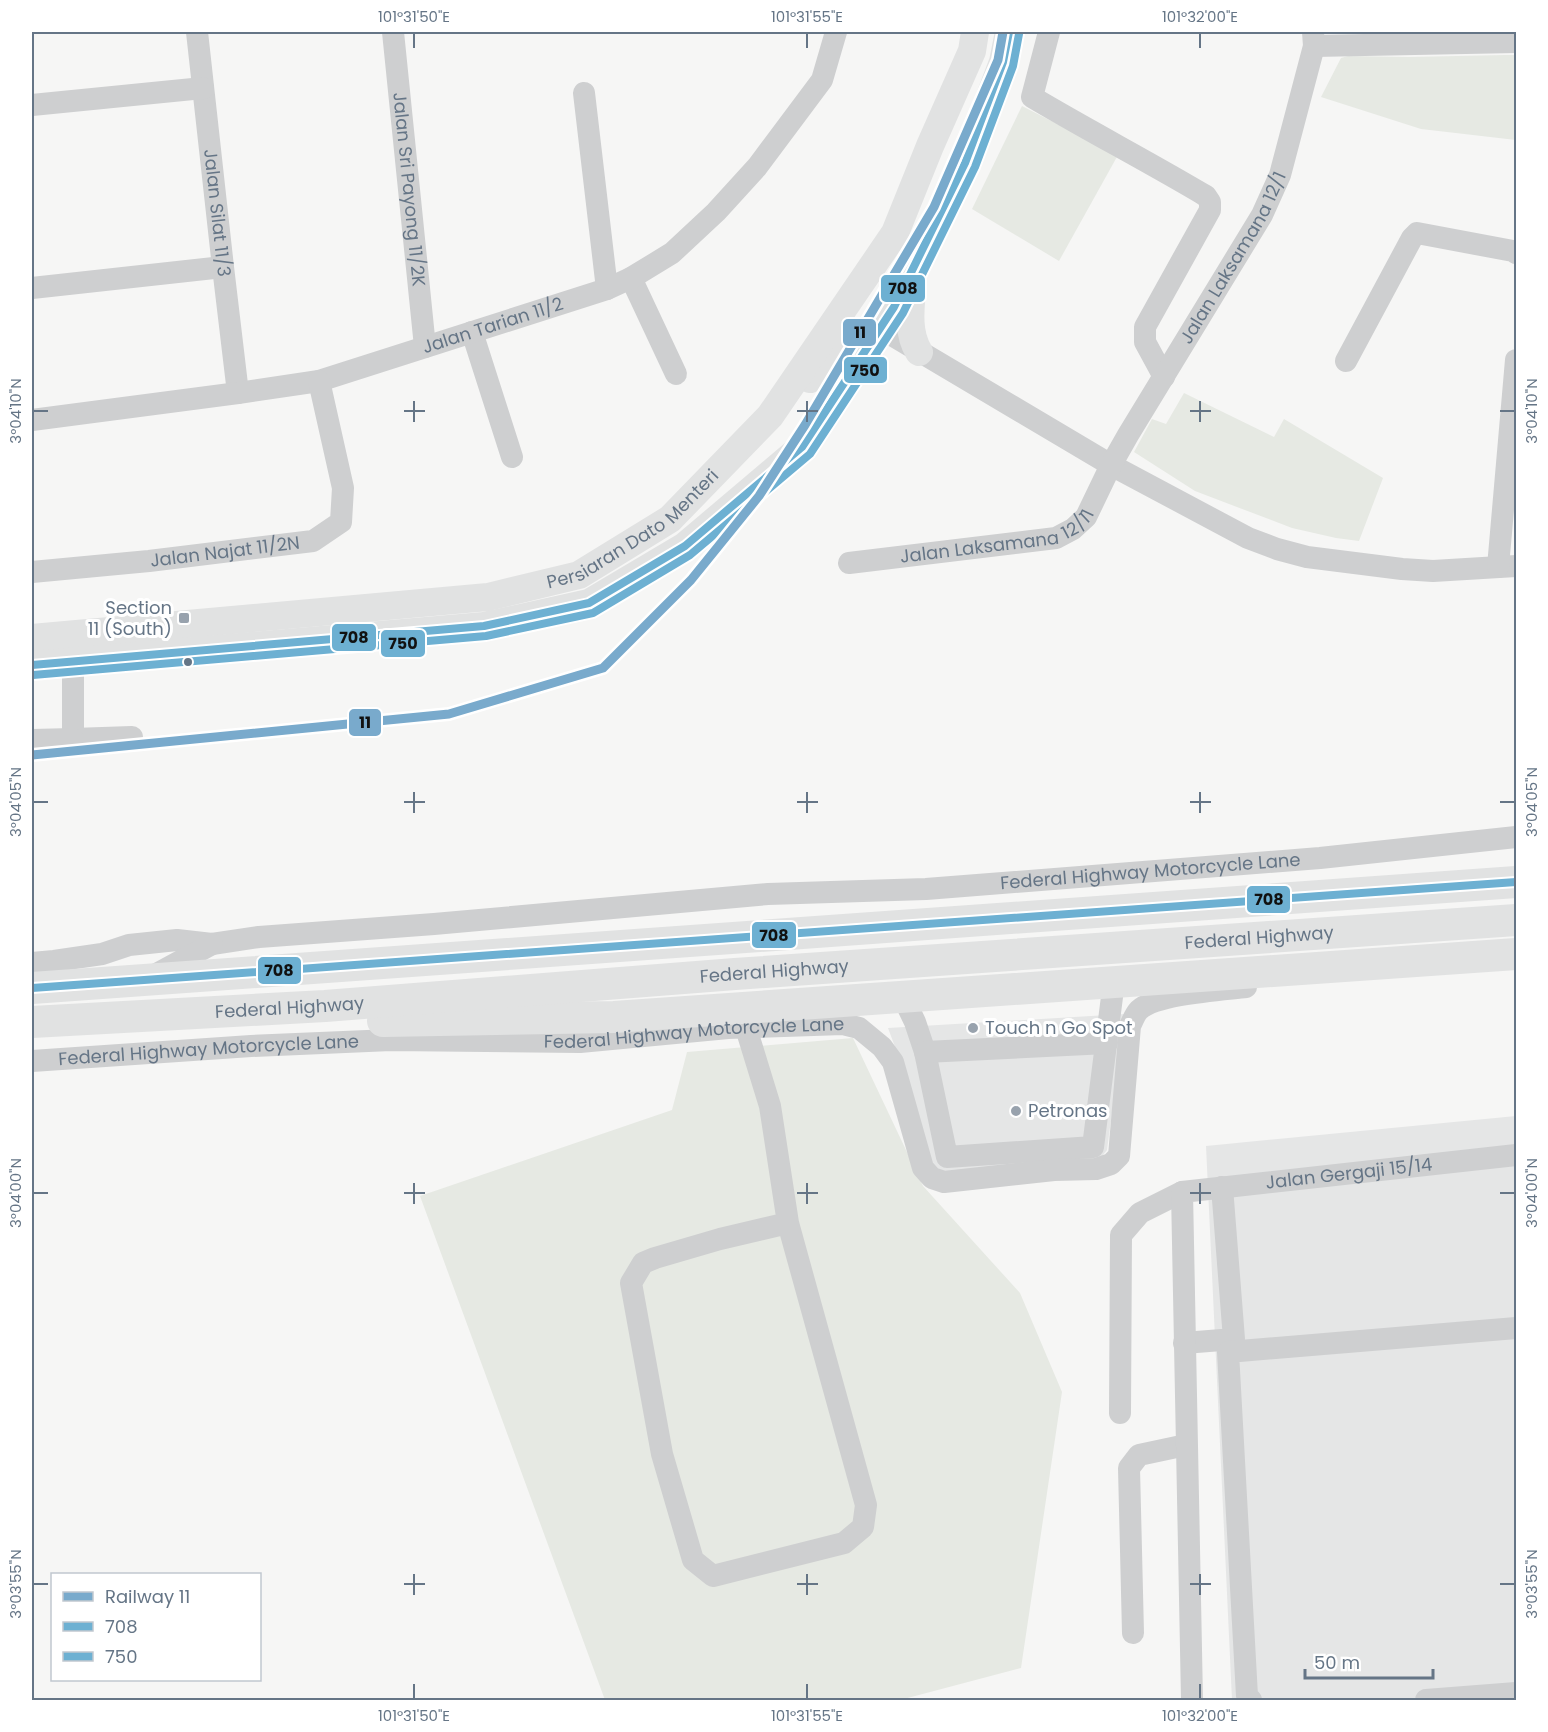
<svg xmlns="http://www.w3.org/2000/svg" width="1548" height="1732" font-family="Poppins,sans-serif">
	<style>
		.built { fill: #e5e6e6 }
		.green { fill: #e6e9e3 }
		.lines { fill: none; stroke-linecap: round; stroke-linejoin: round }
		.minor { stroke: #cecfd0; stroke-width: 22 }
		.major { stroke: #e1e2e2; stroke-width: 28 }
		.highway { stroke: #e1e2e2; stroke-width: 32 }
		.bus-1-casing { stroke: #fff; stroke-width: 12 }
		.bus-2-casing { stroke: #fff; stroke-width: 12 }
		.bus-1 { stroke: #6db0d2; stroke-width: 8 }
		.bus-2 { stroke: #6db0d2; stroke-width: 8 }
		.rail-1-casing { stroke: #fff; stroke-width: 14 }
		.rail-1 { stroke: #79aacc; stroke-width: 9 }
		.ticks { fill: none; stroke: #657586; stroke-width: 2 }
		.poi-dot { fill: #98a2ad; stroke: #fff; stroke-width: 2 }
		.bus-dot { fill: #657586; stroke: #fff; stroke-width: 2 }
		.labels { text-anchor: middle; stroke-width: 6; stroke-linejoin: round; paint-order: stroke }
		.street-label { font-size: 18px; fill: #657586; stroke: #fff }
		.poi-label { font-size: 18px; fill: #657586; stroke: #fff; text-anchor: start }
		.line-badge { stroke: #fff; stroke-width: 2 }
		.pale-badge-label { font-size: 16px; text-anchor: middle; font-weight: bold; fill: #111 }
		.neatline { fill: none; stroke: #657586; stroke-width: 2 }
		.ticks-label { font-size: 15px; text-anchor: middle; fill: #657586 }
	</style>
	<rect width="100%" height="100%" fill="#f6f6f5"/>
	<g class="built">
		<path d="M1125,1014L1107,1150L1099,1160L962,1174L937,1170L930,1159L901,1063L888,1028Z"/>
		<path d="M1516,1116V1700H1232L1206,1146Z"/>
	</g>
	<g class="green">
		<path d="M1505,55H1516V140L1421,129L1321,97L1341,58L1348,56L1409,57Z"/>
		<path d="M1022,106L1118,155L1059,261L972,209Z"/>
		<path d="M1184,393L1274,437L1284,419L1383,478L1359,541L1336,538L1292,528L1195,491L1134,452L1152,419L1166,424Z"/>
		<path d="M853,1038L923,1186L1020,1293L1062,1392L1021,1668L900,1700H605L420,1196L672,1110L687,1052Z"/>
	</g>
	<g class="lines">
		<g class="minor">
			<path id="s1" d="M197,32L223,267L238,393"/>
			<path id="s2" d="M393,32L425,347"/>
			<path d="M1049,32L1032,97C1089,131 1149,162 1206,196L1210,202V210L1145,327V342L1164,377"/>
			<path d="M1314,46L1516,42"/>
			<path d="M584,93L607,289"/>
			<path d="M32,105L203,88"/>
			<path d="M631,278L676,374"/>
			<path d="M32,288L223,267"/>
			<path d="M880,328L1111,465L1248,538L1277,549L1307,557L1402,569L1433,571L1516,566"/>
			<path d="M472,332L512,457"/>
			<path d="M1346,361L1412,238L1417,233L1513,251L1516,253"/>
			<path id="s3" d="M32,420L238,393L319,381L607,289L631,278L672,253L716,212L757,167L822,80L836,32"/>
			<path id="s4" d="M849,563L1056,538L1073,529L1086,517L1111,465L1128,435L1262,215L1280,175L1314,46L1313,32"/>
			<path d="M1498,567L1516,360"/>
			<path id="s5" d="M32,572L149,561L313,541L341,522L343,488L319,381"/>
			<path d="M73,661V739L132,737"/>
			<path d="M32,740L73,739"/>
			<path id="s6" d="M32,963L54,961L102,954L129,945L177,940L212,944L259,937L434,924L768,894L926,889L1320,858L1516,837"/>
			<path d="M153,976L212,944"/>
			<path d="M903,997L915,1022L925,1052L947,1157L1093,1147L1114,981"/>
			<path d="M745,1013L746,1028L770,1106L788,1223L866,1505L863,1527L844,1543L713,1576L693,1560L662,1454L631,1283L643,1263L655,1258L720,1239L788,1223"/>
			<path d="M925,1052L1107,1043"/>
			<path id="s7" d="M32,1061L251,1046L391,1040L580,1042L728,1028L843,1024L859,1028L882,1047L893,1062L923,1168L932,1178L944,1182L1054,1170L1096,1169L1111,1164L1119,1156L1130,1026C1133,1020 1135,1014 1139,1010C1156,994 1221,990 1246,987"/>
			<path d="M1184,1343L1234,1339L1222,1187"/>
			<path d="M1120,1413L1121,1235L1140,1213L1182,1192"/>
			<path d="M1133,1633L1129,1468L1139,1455L1186,1445"/>
			<path id="s8" d="M1192,1700L1182,1192L1516,1155"/>
			<path d="M1251,1700L1247,1696L1228,1352L1516,1328"/>
			<path d="M1426,1700L1516,1693"/>
		</g>
		<g class="major">
			<path d="M913,279C911,304 906,331 919,352"/>
			<path d="M810,379C824,367 836,352 852,341C860,336 869,333 878,329"/>
			<path id="s9" d="M32,638L488,597L579,575L670,519L770,416L895,233L930,146L972,51L975,32"/>
			<path d="M32,665L484,626L589,603L685,546L802,447L894,307L965,163L1003,62L1009,32"/>
		</g>
		<g class="highway">
			<path d="M32,988L1516,882"/>
			<path d="M383,1021L614,1017L1516,954"/>
			<path id="s10" d="M32,1022L325,1006L735,974L1516,920"/>
		</g>
		<g class="bus-1-casing">
			<g id="bus-1">
				<path d="M32,665L484,626L589,603L685,546L802,447L894,307L965,163L1003,62L1009,32"/>
				<path d="M32,988L1516,882"/>
			</g>
		</g>
		<g class="bus-2-casing">
			<path id="bus-2" d="M33,675L486,636L593,613L690,555L810,454L903,313L975,167L1013,66L1019,34"/>
		</g>
		<use href="#bus-1" class="bus-1"/>
		<use href="#bus-2" class="bus-2"/>
		<g class="rail-1-casing">
			<path id="rail-1" d="M32,755L449,714L603,668L691,580L759,496L805,425L934,207L998,60L1003,32"/>
		</g>
		<use href="#rail-1" class="rail-1"/>
	</g>
	<path class="ticks" d="M414,33V48M807,33V48M1200,33V48M414,401V422M807,401V422M1200,401V422M33,411H48M404,411H425M797,411H818M1190,411H1211M1500,411H1515M414,792V813M807,792V813M1200,792V813M33,802H48M404,802H425M797,802H818M1190,802H1211M1500,802H1515M414,1183V1204M807,1183V1204M1200,1183V1204M33,1193H48M404,1193H425M797,1193H818M1190,1193H1211M1500,1193H1515M414,1574V1595M807,1574V1595M1200,1574V1595M33,1584H48M404,1584H425M797,1584H818M1190,1584H1211M1500,1584H1515M414,1684V1699M807,1684V1699M1200,1684V1699"/>
	<g class="poi-dot">
		<rect x="178" y="612" width="12" height="12" rx="3"/>
		<circle cx="973" cy="1028" r="6"/>
		<circle cx="1016" cy="1111" r="6"/>
	</g>
	<circle class="bus-dot" cx="188" cy="662" r="5"/>
	<g class="labels">
		<g class="street-label">
			<text dy="6" stroke="none"><textPath href="#s2" startOffset="158">Jalan Sri Payong 11/2K</textPath></text>
			<text dy="6" stroke="none"><textPath href="#s1" startOffset="182">Jalan Silat 11/3</textPath></text>
			<text dy="6" stroke="none"><textPath href="#s4" startOffset="544">Jalan Laksamana 12/1</textPath></text>
			<text dy="6" stroke="none"><textPath href="#s3" startOffset="472">Jalan Tarian 11/2</textPath></text>
			<text dy="6" stroke="none"><textPath href="#s9" startOffset="621">Persiaran Dato Menteri</textPath></text>
			<text dy="6" stroke="none"><textPath href="#s4" startOffset="152">Jalan Laksamana 12/11</textPath></text>
			<text dy="6" stroke="none"><textPath href="#s5" startOffset="194">Jalan Najat 11/2N</textPath></text>
			<text dy="6" stroke="none"><textPath href="#s6" startOffset="1124">Federal Highway Motorcycle Lane</textPath></text>
			<text dy="6" stroke="none"><textPath href="#s10" startOffset="1230">Federal Highway</textPath></text>
			<text dy="6" stroke="none"><textPath href="#s10" startOffset="744">Federal Highway</textPath></text>
			<text dy="6" stroke="none"><textPath href="#s10" startOffset="258">Federal Highway</textPath></text>
			<text dy="6" stroke="none"><textPath href="#s7" startOffset="663">Federal Highway Motorcycle Lane</textPath></text>
			<text dy="6" stroke="none"><textPath href="#s7" startOffset="177">Federal Highway Motorcycle Lane</textPath></text>
			<text dy="6" stroke="none"><textPath href="#s8" startOffset="676">Jalan Gergaji 15/14</textPath></text>
		</g>
		<g class="poi-label">
			<text x="172" y="614" text-anchor="end">Section<tspan x="172" dy="21">11 (South)</tspan></text>
			<text x="985" y="1034">Touch n Go Spot</text>
			<text x="1028" y="1117">Petronas</text>
		</g>
	</g>
	<g class="line-badge">
		<rect x="880" y="274" width="46" height="29" rx="6" fill="#6db0d2"/>
		<rect x="842" y="318" width="35" height="29" rx="6" fill="#79aacc"/>
		<rect x="843" y="356" width="45" height="28" rx="6" fill="#6db0d2"/>
		<rect x="331" y="623" width="46" height="29" rx="6" fill="#6db0d2"/>
		<rect x="380" y="629" width="46" height="29" rx="6" fill="#6db0d2"/>
		<rect x="348" y="708" width="34" height="29" rx="6" fill="#79aacc"/>
		<rect x="1246" y="885" width="45" height="29" rx="6" fill="#6db0d2"/>
		<rect x="751" y="921" width="46" height="28" rx="6" fill="#6db0d2"/>
		<rect x="257" y="956" width="45" height="29" rx="6" fill="#6db0d2"/>
	</g>
	<g class="pale-badge-label">
		<text x="903" y="294">708</text>
		<text x="860" y="338">11</text>
		<text x="865" y="376">750</text>
		<text x="354" y="643">708</text>
		<text x="403" y="649">750</text>
		<text x="365" y="728">11</text>
		<text x="1269" y="905">708</text>
		<text x="774" y="941">708</text>
		<text x="279" y="976">708</text>
	</g>
	<rect width="1548" height="1732" fill="none" stroke="#ffffff" stroke-width="66"/>
	<rect x="51" y="1573" width="210" height="108" fill="#ffffff" stroke="#c1c8cf" stroke-width="1.5"/>
	<rect x="63" y="1592" width="30" height="9" fill="#79aacc" stroke="#c1c8cf" stroke-width="1.5"/>
	<text x="105" y="1603" font-size="18" fill="#657586">Railway 11</text>
	<rect x="63" y="1622" width="30" height="9" fill="#6db0d2" stroke="#c1c8cf" stroke-width="1.5"/>
	<text x="105" y="1633" font-size="18" fill="#657586">708</text>
	<rect x="63" y="1652" width="30" height="9" fill="#6db0d2" stroke="#c1c8cf" stroke-width="1.5"/>
	<text x="105" y="1663" font-size="18" fill="#657586">750</text>
	<path d="M1305 1669v9h128v-9" fill="none" stroke="#657586" stroke-width="3"/>
	<text x="1314" y="1669" font-size="18" fill="#657586" stroke="#ffffff" stroke-width="4.5" paint-order="stroke">50 m</text>
	<rect x="33" y="33" width="1482" height="1666" class="neatline"/>
	<g class="ticks-label">
		<text x="414" y="22">101°31'50"E</text>
		<text x="807" y="22">101°31'55"E</text>
		<text x="1200" y="22">101°32'00"E</text>
		<text transform="translate(16 411) rotate(-90)" y="5">3°04'10"N</text>
		<text transform="translate(1532 411) rotate(-90)" y="5">3°04'10"N</text>
		<text transform="translate(16 802) rotate(-90)" y="5">3°04'05"N</text>
		<text transform="translate(1532 802) rotate(-90)" y="5">3°04'05"N</text>
		<text transform="translate(16 1193) rotate(-90)" y="5">3°04'00"N</text>
		<text transform="translate(1532 1193) rotate(-90)" y="5">3°04'00"N</text>
		<text transform="translate(16 1584) rotate(-90)" y="5">3°03'55"N</text>
		<text transform="translate(1532 1584) rotate(-90)" y="5">3°03'55"N</text>
		<text x="414" y="1721">101°31'50"E</text>
		<text x="807" y="1721">101°31'55"E</text>
		<text x="1200" y="1721">101°32'00"E</text>
	</g>
</svg>
